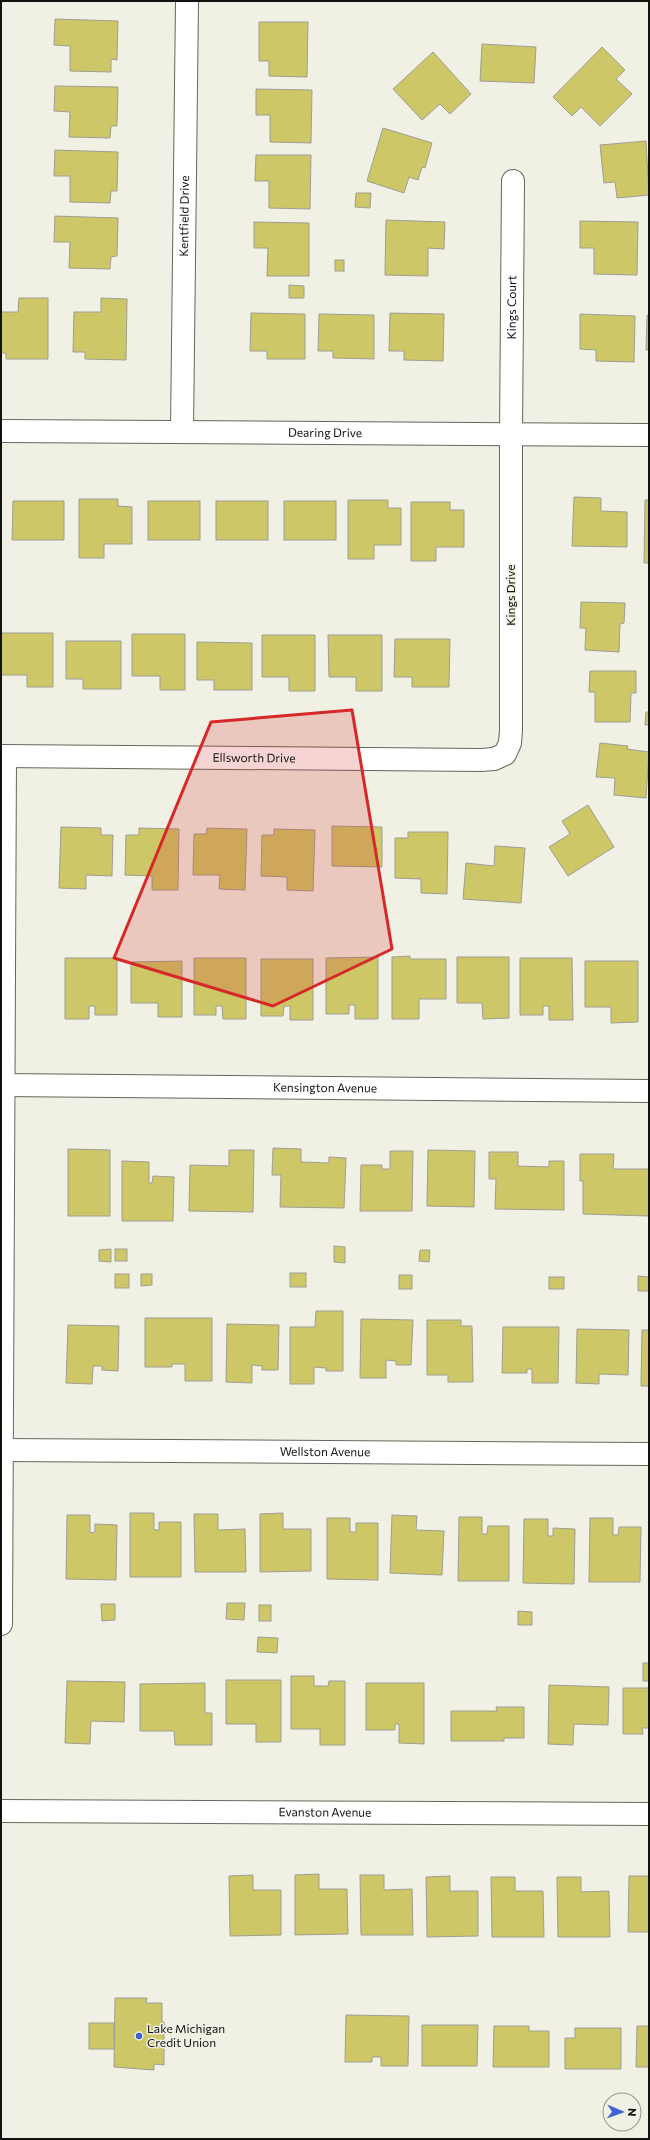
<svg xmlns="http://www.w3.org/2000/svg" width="650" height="2140" font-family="Commissioner,sans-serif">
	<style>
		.building { fill: #cdc767; stroke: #9f9e93 }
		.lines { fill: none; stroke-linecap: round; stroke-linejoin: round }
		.minor-casing { stroke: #66665b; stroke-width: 24 }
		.minor { stroke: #fff; stroke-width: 22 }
		.marked { fill: #d62828; fill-opacity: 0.2; stroke: #d62828; stroke-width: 3; stroke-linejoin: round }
		.poi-dot { fill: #3e63d5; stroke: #f1f0e4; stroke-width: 1.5 }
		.labels { text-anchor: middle; stroke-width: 3; stroke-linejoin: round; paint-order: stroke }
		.street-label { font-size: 12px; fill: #11110d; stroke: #f1f0e4 }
		.poi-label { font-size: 12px; fill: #11110d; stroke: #f1f0e4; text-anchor: start }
	</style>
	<rect width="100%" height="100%" fill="#f1f0e4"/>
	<g class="building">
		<path d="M55,19L118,21L117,60L111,59V72L70,71V46L54,45Z"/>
		<path d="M259,22H308L307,77L269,76V61H259Z"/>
		<path d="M482,44L536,47L534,83L480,81Z"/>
		<path d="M602,47L625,70L616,79L632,94L600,126L581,107L572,116L553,97Z"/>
		<path d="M433,52L471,94L450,114L440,104L422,120L393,89Z"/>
		<path d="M55,86L118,87L117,126H111L110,138L69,137L70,112L54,111Z"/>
		<path d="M256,89L312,90L311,143L270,142V115H256Z"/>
		<path d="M383,128L432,143L425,168L422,167L418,180L409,177L404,193L367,181Z"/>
		<path d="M646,141L649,195L617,198L615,182L604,183L600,145Z"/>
		<path d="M55,150L118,152L117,191H111L110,203L70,202V176H54Z"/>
		<path d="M256,155H311L310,209L269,208V181H255Z"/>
		<path d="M356,193H371L370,208L355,207Z"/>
		<path d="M55,216L118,218L117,256L111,257L110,269L69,268L70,242H54Z"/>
		<path d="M386,220L445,222L444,249L428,248V276L385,275Z"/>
		<path d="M580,221L638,222L637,275L594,274V248H580Z"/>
		<path d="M254,222L309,223V276H267L268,248H254Z"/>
		<rect x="335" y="260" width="9" height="11"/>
		<path d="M289,285L304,286V298H289Z"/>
		<path d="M19,298H48V359H6V353H1V312H18Z"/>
		<path d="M101,298L127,299L126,360L85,359V352H73L74,312H101Z"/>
		<path d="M251,313L305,314V359H267V351H250Z"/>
		<path d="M390,313L444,314L443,361L404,360V351H389Z"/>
		<path d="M319,314L374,315V359L333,358V351H318Z"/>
		<path d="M580,314L635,316L634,362L596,361V350L580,349Z"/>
		<path d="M647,315H649V350H646Z"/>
		<path d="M574,497L601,498V511L627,512V547L572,546Z"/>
		<path d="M79,499H118V506L132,507V544H104V558H79Z"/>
		<path d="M348,500H388V508H401V545H374V559H348Z"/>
		<path d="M645,500H649V563H644Z"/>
		<path d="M13,501H64V540H12Z"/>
		<rect x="148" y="501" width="52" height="39"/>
		<rect x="216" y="501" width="52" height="39"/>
		<rect x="284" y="501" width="52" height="39"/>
		<path d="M411,502H450V510H464V547H436V561H411Z"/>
		<path d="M581,602L625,603L624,623L620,624L619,652L585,650L586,628H580Z"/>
		<path d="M1,633H53V687H27V675H1Z"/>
		<path d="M132,634H185V690H160V676H132Z"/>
		<path d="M262,635H315V691H289V677H262Z"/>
		<path d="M328,635H382V691H356V677H329Z"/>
		<path d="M395,639H450L449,687H412V677H394Z"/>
		<path d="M66,641H121V689H83V679H66Z"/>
		<path d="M197,642L252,643V690H214V680H197Z"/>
		<path d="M590,671H636V693H631L630,722H595V692H589Z"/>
		<path d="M646,712H649V725H645Z"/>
		<path d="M600,743L628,746L627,749L649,752L646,798L614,795L615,778L596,777Z"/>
		<path d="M588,805L614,847L568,876L549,847L570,834L562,821Z"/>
		<path d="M332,826L382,827V867L332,866Z"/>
		<path d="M61,827L101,828V835H113L112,876L86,875V889L59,888Z"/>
		<path d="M139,828L179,829L178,890H152V876L125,875L126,835H139Z"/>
		<path d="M207,828L247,829L245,890L219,889L220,875H193L194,834H206Z"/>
		<path d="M274,829L315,830L313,891L287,890V877L261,876L262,835H274Z"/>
		<path d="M408,832H448L447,894L421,893V879L395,878V838H408Z"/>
		<path d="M495,846L525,848L521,903L463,899L466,863L494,866Z"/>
		<path d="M410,956V959H446V999H419V1019H392V957Z"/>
		<path d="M378,957V1019H355V1005H349V1014H326V958Z"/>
		<path d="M457,957H509V1018L483,1019L482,1003H457Z"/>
		<path d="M65,958H117V1015H95V1006H89V1019H65Z"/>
		<path d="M194,958H246V1019H223L222,1006H216V1015H194Z"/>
		<path d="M520,958H572L573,1020H549V1006H543V1015H520Z"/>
		<path d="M261,959H313V1020H290V1006H284L283,1016H261Z"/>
		<path d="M182,961V1017H158V1003H131V962Z"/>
		<path d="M585,961H638V1022L611,1023V1007H585Z"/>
		<path d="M273,1148L301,1149V1162L329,1163V1157L346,1158L344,1208L280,1207L281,1175H272Z"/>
		<path d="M68,1149L110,1150V1216H68Z"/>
		<path d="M229,1150H254L253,1212L189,1211L190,1165L229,1166Z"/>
		<path d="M428,1150L475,1151L474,1207L427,1206Z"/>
		<path d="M390,1151H413L412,1211H360L361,1165H382V1169H390Z"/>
		<path d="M489,1152H518V1166L549,1167V1161H564V1210L495,1209L496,1179H489Z"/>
		<path d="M580,1154H614L613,1169H649V1216L583,1214V1181H580Z"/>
		<path d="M122,1161L149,1162V1183H152L153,1176L174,1177L173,1221H122Z"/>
		<path d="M334,1246L345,1247V1263L334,1262Z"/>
		<path d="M111,1249V1262L99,1261V1250Z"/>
		<rect x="115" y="1249" width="12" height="12"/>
		<path d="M420,1250H430L429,1262L419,1261Z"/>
		<rect x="290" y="1273" width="16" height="14"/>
		<rect x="115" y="1274" width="14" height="14"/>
		<path d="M141,1274H152V1285L141,1286Z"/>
		<rect x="399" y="1275" width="13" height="14"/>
		<path d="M638,1276L649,1277V1291H638Z"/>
		<rect x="549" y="1277" width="15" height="12"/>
		<path d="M316,1311H343V1371H326V1368L314,1367V1384H290V1327H315Z"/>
		<path d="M145,1318H212V1381H185V1364H172V1367H145Z"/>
		<path d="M361,1319L413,1320L411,1365H396V1361L386,1360V1378H360Z"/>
		<path d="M427,1320H461V1326H472L473,1382H448V1375H427Z"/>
		<path d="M227,1324L279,1325L278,1370H262V1366L252,1365V1383L226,1382Z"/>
		<path d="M68,1325L119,1326L118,1371L102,1370V1366H93L92,1384L66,1383Z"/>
		<path d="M503,1327H559L558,1383H532V1369H527V1373H502Z"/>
		<path d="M577,1329L629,1330L628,1375L599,1374V1384L576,1383Z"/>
		<path d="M642,1330H649V1386H641Z"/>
		<path d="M130,1513H154V1530H159V1522H181V1577H130Z"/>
		<path d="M283,1513V1529H311V1571L260,1572V1514Z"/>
		<path d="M194,1514H218V1530L245,1529L246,1572H195Z"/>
		<path d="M67,1515H90V1533L95,1532V1524L117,1525L116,1580L66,1579Z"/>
		<path d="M392,1515L417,1516L416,1530L444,1531L442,1575L390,1573Z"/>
		<path d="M459,1517H482V1534H487L488,1526H509V1581H458Z"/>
		<path d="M327,1518H350V1532H356V1523H378V1580L327,1579Z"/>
		<path d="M590,1518H613V1535H618L619,1527H641L640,1582H589Z"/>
		<path d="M524,1519H548V1536H553V1528L575,1529L574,1584L523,1583Z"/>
		<path d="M227,1603H245L244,1620L226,1619Z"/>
		<path d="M101,1604H115V1620L102,1621Z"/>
		<rect x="259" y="1605" width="12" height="16"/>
		<path d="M518,1611L532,1612V1625H518Z"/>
		<path d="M258,1637L278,1638L277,1653L257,1652Z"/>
		<rect x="643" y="1663" width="6" height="18"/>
		<path d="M291,1676H314V1686H328L329,1681H345V1745H320V1729H291Z"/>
		<path d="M226,1680H281V1742H256V1724H226Z"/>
		<path d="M67,1681L125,1682L124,1722L91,1721L90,1744L65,1743Z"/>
		<path d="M205,1683V1713H212V1745H175L174,1731H140V1684Z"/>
		<path d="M366,1683H424V1744L399,1743V1724H395V1730H366Z"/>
		<path d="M549,1685L609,1687L608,1725L574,1724L573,1745L548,1744Z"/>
		<path d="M623,1688H649V1728H642L643,1734H623Z"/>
		<path d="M496,1707H524V1738H504V1741H451V1711H497Z"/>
		<path d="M319,1874V1889H347L348,1934L295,1935V1875Z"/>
		<path d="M253,1875V1890H281V1935L230,1936L229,1876Z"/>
		<path d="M360,1875H384V1890L412,1889L413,1935H361Z"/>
		<path d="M450,1876V1891H478V1936L427,1937L426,1877Z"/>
		<path d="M629,1876H649V1932H628Z"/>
		<path d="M491,1877H515V1891H543L544,1937H492Z"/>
		<path d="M557,1877H581V1892L609,1891L610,1937H558Z"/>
		<path d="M115,1998H147L146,2003H162V2022H164V2065L154,2064V2070L114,2067Z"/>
		<path d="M346,2015L409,2016L408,2066H381V2057H372V2062H345Z"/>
		<rect x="89" y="2023" width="25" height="26"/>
		<path d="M422,2025H478L477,2066H422Z"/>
		<path d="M494,2026H529V2031H549V2067H493Z"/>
		<path d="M637,2026H649V2067H636Z"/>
		<path d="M575,2028H621V2069H565V2038H575Z"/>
	</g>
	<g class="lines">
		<g class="minor-casing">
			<g id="minor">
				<path id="s1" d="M1,431L649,435"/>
				<path id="s2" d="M182,431L187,1"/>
				<path id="s3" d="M1,756L481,760L494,759L505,754L510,743L511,730V434L513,181"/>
				<path id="s4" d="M1,1085L649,1091"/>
				<path id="s5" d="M1,1450L649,1454"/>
				<path d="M1,1624L5,756"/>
				<path id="s6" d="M1,1811L649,1814"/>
			</g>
		</g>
		<use href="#minor" class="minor"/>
	</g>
	<path class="marked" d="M352,710L392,949L273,1006L114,958L211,722Z"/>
	<circle class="poi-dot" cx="139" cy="2036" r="4"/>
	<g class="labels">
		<g class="street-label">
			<text dy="4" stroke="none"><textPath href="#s2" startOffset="215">Kentfield Drive</textPath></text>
			<text dy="4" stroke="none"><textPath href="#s3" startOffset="953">Kings Court</textPath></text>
			<text dy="4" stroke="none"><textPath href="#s1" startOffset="324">Dearing Drive</textPath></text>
			<text transform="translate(511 595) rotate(-90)" y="4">Kings Drive</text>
			<text dy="4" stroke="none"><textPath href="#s3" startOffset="253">Ellsworth Drive</textPath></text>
			<text dy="4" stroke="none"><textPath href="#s4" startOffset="324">Kensington Avenue</textPath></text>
			<text dy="4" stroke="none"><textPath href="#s5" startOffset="324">Wellston Avenue</textPath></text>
			<text dy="4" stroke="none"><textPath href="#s6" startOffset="324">Evanston Avenue</textPath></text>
		</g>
		<g class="poi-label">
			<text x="147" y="2033">Lake Michigan<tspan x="147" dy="14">Credit Union</tspan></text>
		</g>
	</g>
	<rect width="650" height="2140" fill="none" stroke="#11110d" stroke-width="4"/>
	<g transform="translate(622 2112) rotate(92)"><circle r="19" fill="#f1f0e4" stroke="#97978e"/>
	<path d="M0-3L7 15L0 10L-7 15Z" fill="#3e63d5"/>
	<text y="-6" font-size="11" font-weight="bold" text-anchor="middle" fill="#11110d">N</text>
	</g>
</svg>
